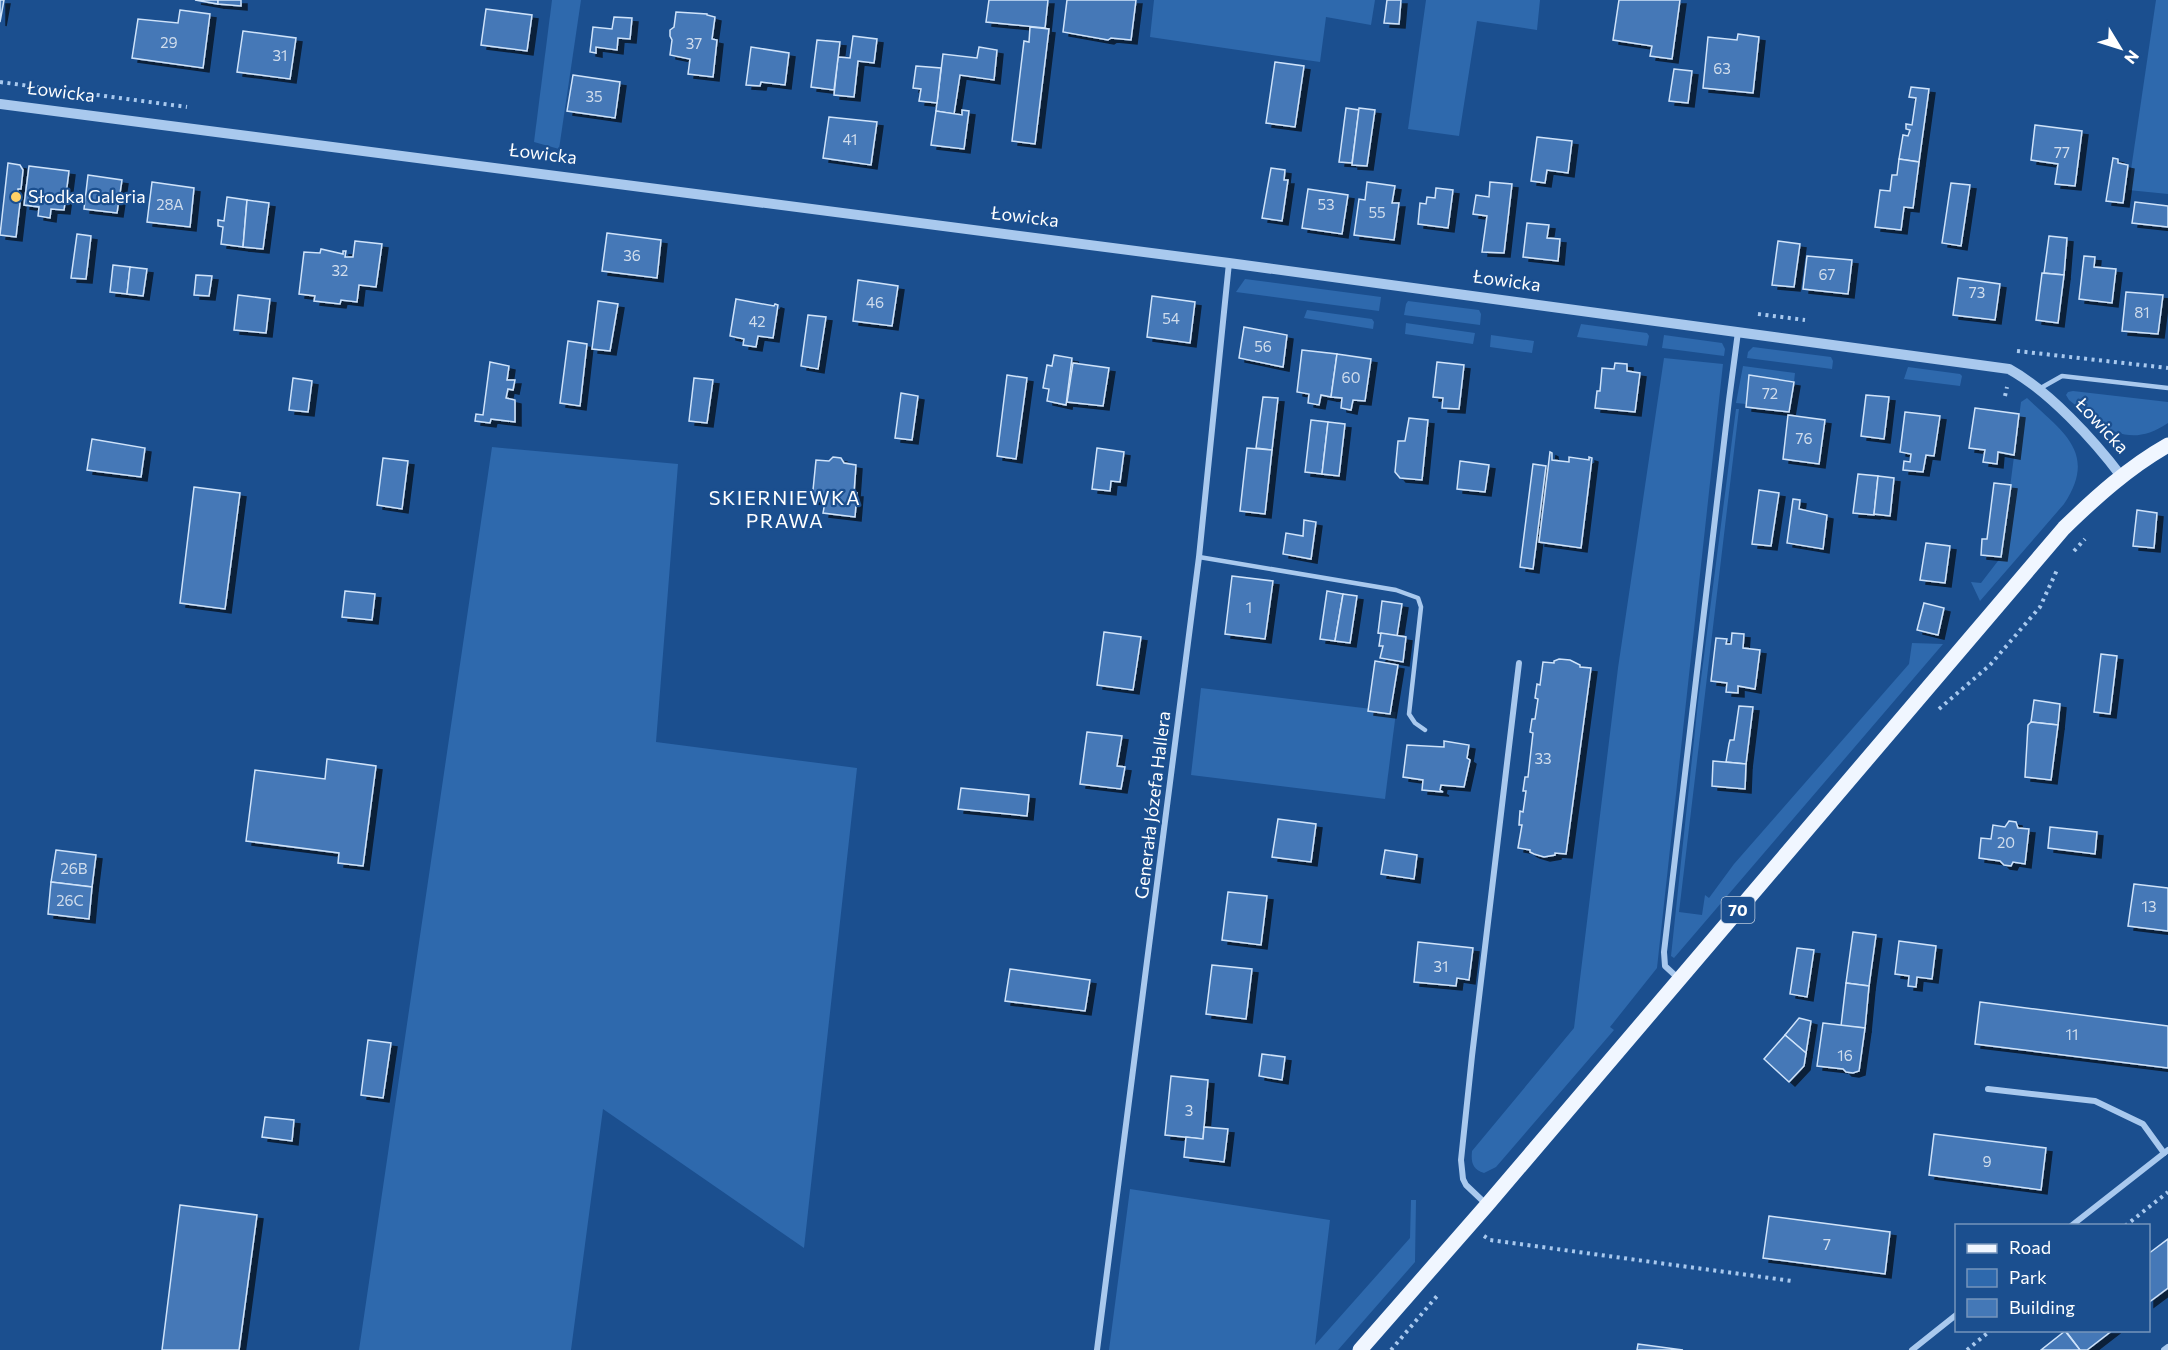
<svg xmlns="http://www.w3.org/2000/svg" width="2168" height="1350" font-family="Commissioner,sans-serif">
	<style>
		.green { fill: #2e69ad }
		.building { fill: #4478b7; stroke: #cfe3fa; stroke-width: 1.5; filter: url(#shadow) }
		.lines { fill: none; stroke-linecap: round; stroke-linejoin: round }
		.path { stroke: #a9c9ee; stroke-width: 4; stroke-dasharray: 3 4.5; stroke-linecap: butt }
		.service { stroke: #a9c9ee; stroke-width: 4.5 }
		.minor { stroke: #a9c9ee; stroke-width: 6 }
		.tertiary { stroke: #a9c9ee; stroke-width: 10 }
		.primary { stroke: #f0f6ff; stroke-width: 15 }
		.poi-dot { fill: #ffd166; stroke: #1b4f8f; stroke-width: 2 }
		.labels { text-anchor: middle; stroke-width: 4.5; stroke-linejoin: round; paint-order: stroke }
		.number-label { font-size: 15px; fill: #d0dded }
		.shield { fill: #1b4f8f; stroke: #bbcadd; stroke-width: 1.5 }
		.shield-label { font-size: 16px; font-weight: bold; fill: #fff }
		.street-label { font-size: 18px; fill: #fff; stroke: #1b4f8f }
		.poi-label { font-size: 18px; fill: #fff; stroke: #1b4f8f; text-anchor: start }
		.neighbourhood-label { font-size: 20px; letter-spacing: 1.5px; fill: #fff; stroke: #1b4f8f }
	</style>
	<defs>
		<filter id="shadow"><feDropShadow dx="6" dy="4" stdDeviation="0" flood-color="#0009"/></filter>
	</defs>
	<rect width="100%" height="100%" fill="#1b4f8f"/>
	<g class="green">
		<path d="M552,0H581L559,149L534,142Z"/>
		<path d="M1154,0H1375L1371,25L1326,17L1320,62L1150,37Z"/>
		<path d="M1426,0H1540L1537,30L1477,21L1459,136L1408,129Z"/>
		<path d="M2156,0H2168V194L2128,190Z"/>
		<path d="M1245,279L1381,297L1379,311L1236,292Z"/>
		<path d="M1408,301L1479,310L1481,314L1480,325L1404,315L1406,304Z"/>
		<path d="M1307,310L1372,319L1374,322L1373,329L1304,318Z"/>
		<path d="M1406,323L1475,333L1473,344L1405,334Z"/>
		<path d="M1581,324L1647,333L1649,336L1647,346L1577,337Z"/>
		<path d="M1491,335L1534,341L1532,353L1490,347Z"/>
		<path d="M1664,335L1722,343L1725,349L1724,356L1662,348Z"/>
		<path d="M1753,347L1831,357L1833,361L1832,369L1747,358L1748,352Z"/>
		<path d="M1664,358L1723,364L1657,968L1610,1027L1614,1030L1496,1167L1484,1173C1472,1169 1471,1162 1472,1151L1574,1028L1618,668Z"/>
		<path d="M1743,366L1795,373L1794,382L1749,376L1746,404L1736,403Z"/>
		<path d="M1908,367L1960,374L1962,376L1960,386L1904,379Z"/>
		<path d="M2073,391L2168,402V423C2127,451 2101,426 2069,400L2066,395L2068,392Z"/>
		<path d="M2027,398C2063,432 2098,453 2064,504L1980,601L1971,582L1981,583L2001,557L2021,402Z"/>
		<path d="M1736,409H1739L1679,912L1702,915L1705,895L1709,898L1734,864L1909,664L1912,643L1943,644L1674,958L1671,956L1698,702Z"/>
		<path d="M492,447L678,464L656,742L857,768L804,1248L603,1109L571,1350H359Z"/>
		<path d="M1201,688L1396,712L1385,799L1191,775Z"/>
		<path d="M1130,1189L1330,1220L1315,1345L1410,1238L1411,1200H1416L1415,1262L1338,1350H1109Z"/>
	</g>
	<g class="building">
		<path d="M0,0H4L0,22Z"/>
		<path d="M195,0H218V4Z"/>
		<path d="M218,0H241V6L218,4Z"/>
		<path d="M989,0H1048L1045,28L986,22Z"/>
		<path d="M1067,0H1136L1131,40L1111,38L1108,40L1063,32Z"/>
		<path d="M1387,0H1401L1399,24L1384,23Z"/>
		<path d="M1619,0H1680L1672,59L1650,56L1652,46L1613,40Z"/>
		<path d="M486,9L532,15L527,51L481,45Z"/>
		<path d="M180,10L210,14L203,68L132,58L138,19L178,23Z"/>
		<path d="M676,12L707,14V15L715,17L712,39L717,40L713,77L688,74L690,59L670,55L672,40L670,36V30L674,27Z"/>
		<path d="M614,17L632,18L630,39L618,38L617,50L596,47V53L590,52L593,27L612,29Z"/>
		<path d="M1030,27L1049,29L1035,144L1012,141L1024,41L1029,42Z"/>
		<path d="M243,31L296,38L290,79L237,72Z"/>
		<path d="M1738,34L1759,37L1753,93L1703,88L1708,37L1737,40Z"/>
		<path d="M853,36L877,39L874,63L858,61L854,97L834,95L838,57L850,58Z"/>
		<path d="M817,40L840,42L834,90L811,87Z"/>
		<path d="M751,47L789,53L785,85L761,82L760,86L746,85Z"/>
		<path d="M979,47L997,50L994,80L960,75L954,114L936,111L943,54L977,58Z"/>
		<path d="M1275,62L1304,66L1295,127L1266,123Z"/>
		<path d="M916,66L941,68L937,103L919,101L921,89L913,88Z"/>
		<path d="M1674,69L1692,71L1688,103L1669,101Z"/>
		<path d="M573,75L620,82L615,118L567,111Z"/>
		<path d="M1911,87L1929,89L1919,162L1899,159L1903,135L1908,136L1910,130L1906,129V124L1912,125L1916,98L1909,97Z"/>
		<path d="M1346,108L1359,110L1352,163L1339,162Z"/>
		<path d="M1359,108L1375,110L1367,166L1352,165Z"/>
		<path d="M962,110L969,111L964,149L931,145L936,111L962,115Z"/>
		<path d="M829,117L877,122L871,165L823,158Z"/>
		<path d="M2035,125L2082,131L2075,186L2055,184L2058,164L2031,160Z"/>
		<path d="M1537,137L1572,141L1568,173L1547,170L1545,183L1531,181Z"/>
		<path d="M2113,158L2118,159V163L2128,165L2123,203L2106,201Z"/>
		<path d="M1899,159L1919,162L1913,208L1904,207L1901,230L1875,227L1880,190L1890,191L1892,175H1897Z"/>
		<path d="M8,163L20,165L23,170L21,189H18L17,202L20,203L16,237L0,235Z"/>
		<path d="M29,166L69,171L64,210L51,209L50,218L38,216L39,207L24,205Z"/>
		<path d="M1271,168L1285,170L1284,180H1288L1282,221L1262,218Z"/>
		<path d="M88,175L122,180L117,213L84,209Z"/>
		<path d="M152,182L194,188L190,227L147,222Z"/>
		<path d="M1367,182L1395,186L1392,203H1399L1394,240L1354,235L1359,199L1365,200Z"/>
		<path d="M1490,182L1512,184L1504,253L1482,252L1487,216L1473,214L1476,195L1489,197Z"/>
		<path d="M1951,183L1970,185L1961,246L1942,243Z"/>
		<path d="M1436,188L1453,190L1448,228L1418,224L1420,203L1426,204L1427,197L1435,198Z"/>
		<path d="M1308,189L1348,195L1342,234L1302,228Z"/>
		<path d="M227,197L247,200L243,247L221,244L223,227L218,226V220L224,221Z"/>
		<path d="M247,200L269,203L263,249L243,247Z"/>
		<path d="M2135,202L2168,206V227L2132,223Z"/>
		<path d="M1527,223L1549,225L1547,238L1560,239L1558,261L1523,257Z"/>
		<path d="M607,233L661,240L657,278L602,271Z"/>
		<path d="M77,234L91,236L86,279L71,278Z"/>
		<path d="M2049,236L2067,238L2064,275L2044,273Z"/>
		<path d="M355,241L382,244L376,287L359,285L357,302L341,300L340,304L314,301L315,296L299,294L304,252L320,253L321,249L343,254V251H346L345,257H353Z"/>
		<path d="M1778,241L1800,244L1794,287L1772,285Z"/>
		<path d="M1807,256L1852,260L1848,294L1803,289Z"/>
		<path d="M2084,256L2095,257L2094,267L2116,269L2112,303L2079,299Z"/>
		<path d="M113,265L130,267L127,294L110,292Z"/>
		<path d="M130,267L147,269L143,296L127,294Z"/>
		<path d="M2042,273L2064,275L2058,323L2036,320Z"/>
		<path d="M196,275L212,276L209,296L194,295Z"/>
		<path d="M1958,278L2000,284L1995,320L1953,315Z"/>
		<path d="M858,280L898,286L892,326L853,321Z"/>
		<path d="M2126,292L2163,295L2158,334L2122,331Z"/>
		<path d="M238,295L270,299L266,333L234,330Z"/>
		<path d="M1152,296L1195,302L1190,343L1147,337Z"/>
		<path d="M736,299L774,306L775,304L778,305L773,338L758,336L756,347L743,345L744,339L730,336Z"/>
		<path d="M598,301L618,304L610,351L592,349Z"/>
		<path d="M808,315L826,317L818,369L801,366Z"/>
		<path d="M1244,327L1287,335L1283,367L1239,358Z"/>
		<path d="M568,341L587,344L580,406L560,403Z"/>
		<path d="M1302,350L1337,354L1331,397L1321,395L1319,405L1308,403L1309,394L1297,392Z"/>
		<path d="M1337,354L1371,359L1365,401L1353,400L1351,410L1341,408L1342,398L1331,397Z"/>
		<path d="M1054,355L1072,358L1066,405L1047,401L1049,389L1043,388L1047,365L1052,366Z"/>
		<path d="M490,362L509,366L507,380H515L513,390L508,389L506,398L515,400V422L491,419L490,423L475,421L476,414L483,415Z"/>
		<path d="M1437,362L1464,365L1459,409L1442,408L1443,398L1433,397Z"/>
		<path d="M1073,363L1109,368L1103,406L1067,402Z"/>
		<path d="M1615,363L1627,364V371L1640,373L1635,412L1595,408L1597,391H1600L1602,368L1614,369Z"/>
		<path d="M1007,375L1027,378L1016,459L997,456Z"/>
		<path d="M1749,375L1794,382L1789,412L1746,407Z"/>
		<path d="M293,378L312,381L308,412L289,410Z"/>
		<path d="M694,378L713,380L707,423L689,421Z"/>
		<path d="M901,393L918,396L912,440L895,438Z"/>
		<path d="M1866,395L1889,397L1884,439L1861,436Z"/>
		<path d="M1263,397L1278,398L1272,450L1256,448Z"/>
		<path d="M1975,408L2019,414L2014,455L1998,452L1997,464L1983,462L1985,450L1969,448Z"/>
		<path d="M1905,412L1940,416L1934,456L1926,455L1923,472L1903,470L1904,461L1910,462L1911,454L1900,452Z"/>
		<path d="M1788,415L1825,420L1819,464L1783,459Z"/>
		<path d="M1409,418L1428,420L1422,480L1400,478L1395,472L1398,441H1405Z"/>
		<path d="M1311,420L1328,422L1322,474L1305,472Z"/>
		<path d="M1328,422L1345,424L1339,476L1322,474Z"/>
		<path d="M92,439L145,448L141,477L87,470Z"/>
		<path d="M1097,448L1124,452L1120,482L1111,481L1110,491L1092,489Z"/>
		<path d="M1247,448L1272,450L1265,514L1240,511Z"/>
		<path d="M1550,452L1552,453V460L1569,462V457L1589,460V457L1592,458L1581,548L1539,542Z"/>
		<path d="M833,457L841,458L844,463L856,465L854,493H857L855,517L823,513L825,502L812,500L816,460L829,461Z"/>
		<path d="M383,458L408,461L402,509L377,505Z"/>
		<path d="M1460,461L1489,465L1485,492L1457,489Z"/>
		<path d="M1533,464L1546,466L1533,569L1520,567Z"/>
		<path d="M1858,474L1878,476L1874,515L1853,513Z"/>
		<path d="M1878,476L1894,478L1890,516L1874,514Z"/>
		<path d="M1994,483L2011,485L2001,557L1981,555L1982,539H1987Z"/>
		<path d="M194,487L240,493L225,609L180,603Z"/>
		<path d="M1759,490L1779,493L1771,546L1752,544Z"/>
		<path d="M1793,499L1800,500L1799,509L1827,515L1823,549L1787,543Z"/>
		<path d="M2137,510L2157,513L2154,548L2133,546Z"/>
		<path d="M1304,520L1316,522L1311,559L1283,554L1286,533L1303,536Z"/>
		<path d="M1926,543L1950,546L1945,583L1920,580Z"/>
		<path d="M1232,576L1273,581L1265,639L1225,634Z"/>
		<path d="M345,591L375,594L372,620L342,617Z"/>
		<path d="M1327,591L1343,594L1335,641L1320,639Z"/>
		<path d="M1343,594L1357,596L1350,643L1335,641Z"/>
		<path d="M1382,601L1402,604L1397,636L1378,633Z"/>
		<path d="M1924,603L1944,608L1938,635L1917,630Z"/>
		<path d="M1104,632L1141,637L1133,690L1097,685Z"/>
		<path d="M1381,633L1406,637L1403,662L1380,658L1383,646H1379Z"/>
		<path d="M1732,633L1744,634L1743,648L1760,650L1755,689L1738,686V693L1726,692L1727,683L1711,681L1716,638L1727,639L1726,644H1731Z"/>
		<path d="M2101,654L2117,656L2110,714L2094,712Z"/>
		<path d="M1559,659L1570,660L1580,665V667L1591,668L1566,854L1555,853V855L1544,857L1534,854L1530,852V850L1518,848L1522,825H1519L1520,811L1523,812L1526,791H1523L1525,777H1528L1533,733L1530,732L1532,719H1535L1538,699L1535,698L1537,684L1540,685L1543,662L1554,663V661Z"/>
		<path d="M1375,661L1398,665L1390,714L1368,711Z"/>
		<path d="M2034,700L2060,704L2058,725L2031,722Z"/>
		<path d="M1739,706L1753,707L1746,764L1726,762L1729,744L1730,740H1734Z"/>
		<path d="M2031,722L2058,725L2051,780L2025,777L2028,725Z"/>
		<path d="M1087,732L1122,736L1117,766L1125,767L1121,789L1080,784Z"/>
		<path d="M1444,741L1469,745L1467,758L1470,760L1464,787L1441,785L1440,790L1443,792L1422,790L1423,780L1403,777L1407,745L1444,747Z"/>
		<path d="M327,759L376,766L363,866L338,863L339,853L246,841L255,770L325,779Z"/>
		<path d="M1713,761L1746,764L1745,789L1712,786Z"/>
		<path d="M961,788L1029,795L1027,816L958,809Z"/>
		<path d="M1278,819L1316,824L1311,862L1272,857Z"/>
		<path d="M2009,821L2016,822L2018,828L2029,829L2025,864L2013,862L2011,866L2004,865L2000,861L1979,858L1981,838L1991,839L1993,825L2005,827Z"/>
		<path d="M2050,827L2097,832L2095,854L2048,848Z"/>
		<path d="M56,850L96,855L92,887L51,882Z"/>
		<path d="M1385,850L1417,855L1414,879L1381,874Z"/>
		<path d="M51,882L92,887L89,919L48,914Z"/>
		<path d="M2134,884L2168,888V931L2128,926Z"/>
		<path d="M1228,892L1267,896L1261,945L1222,940Z"/>
		<path d="M1853,932L1876,935L1869,986L1846,983Z"/>
		<path d="M1899,941L1936,946L1932,979L1917,977L1916,987L1908,986L1909,976L1895,974Z"/>
		<path d="M1418,942L1473,948L1469,980L1457,978L1456,986L1414,982Z"/>
		<path d="M1797,948L1814,950L1807,997L1790,994Z"/>
		<path d="M1212,965L1252,969L1246,1019L1206,1014Z"/>
		<path d="M1010,969L1090,980L1085,1011L1005,1001Z"/>
		<path d="M1846,983L1869,986L1865,1028L1841,1026Z"/>
		<path d="M1980,1002L2168,1026V1068L1975,1044Z"/>
		<path d="M1799,1018L1811,1021L1806,1053L1785,1035Z"/>
		<path d="M1823,1023L1865,1028L1859,1071L1853,1073L1846,1072L1843,1069L1817,1066Z"/>
		<path d="M1785,1035L1806,1053L1804,1066L1789,1082L1764,1059Z"/>
		<path d="M368,1040L391,1043L383,1098L361,1095Z"/>
		<path d="M1262,1054L1285,1057L1282,1080L1259,1076Z"/>
		<path d="M1171,1076L1208,1080L1203,1139L1165,1135Z"/>
		<path d="M265,1117L294,1120L292,1141L262,1137Z"/>
		<path d="M1204,1127L1228,1129L1224,1162L1184,1157L1186,1137L1203,1139Z"/>
		<path d="M1934,1134L2046,1148L2041,1190L1929,1175Z"/>
		<path d="M180,1205L257,1215L239,1350H162Z"/>
		<path d="M1769,1216L1890,1232L1885,1274L1763,1258Z"/>
		<path d="M2168,1239V1288L2148,1303V1254Z"/>
		<path d="M2113,1330L2087,1350H2080L2065,1330Z"/>
		<path d="M2065,1331L2080,1350H2041Z"/>
		<path d="M1638,1344L1683,1350H1637Z"/>
	</g>
	<g class="lines">
		<g class="path">
			<path d="M0,82L187,107"/>
			<path d="M1758,314L1805,320"/>
			<path d="M2017,351L2168,368"/>
			<path d="M2005,396L2007,387"/>
			<path d="M2074,551L2085,539"/>
			<path d="M1939,709L1990,665L2040,607L2057,570"/>
			<path d="M2125,1226L2168,1192"/>
			<path d="M1484,1236L1490,1240L1792,1281"/>
			<path d="M1391,1350L1437,1296"/>
			<path d="M1967,1350L1991,1330"/>
		</g>
		<g class="service">
			<path d="M2039,389L2062,376L2168,388"/>
			<path d="M1199,557L1396,590L1418,598L1421,607L1409,714L1415,723L1425,730"/>
		</g>
		<g class="minor">
			<path d="M1678,978L1665,966L1664,952L1729,400L1738,332"/>
			<path d="M1988,1089L2095,1101L2143,1124L2164,1153"/>
			<path d="M1486,1204L1466,1185L1463,1179L1461,1160L1472,1056L1519,663"/>
			<path d="M2071,1226L2168,1150"/>
			<path d="M1097,1350L1199,557L1229,263"/>
			<path d="M1912,1350L1956,1315"/>
			<path d="M2164,1350L2168,1347"/>
		</g>
		<path class="tertiary" d="M0,104L1229,263L2009,369C2049,391 2094,440 2121,476"/>
		<path class="primary" d="M1360,1350L1487,1205L2064,528C2096,497 2129,467 2168,445"/>
	</g>
	<circle class="poi-dot" cx="16" cy="197" r="6"/>
	<g class="labels">
		<g class="number-label">
			<text x="169" y="48">29</text>
			<text x="694" y="49">37</text>
			<text x="280" y="61">31</text>
			<text x="1722" y="74">63</text>
			<text x="594" y="102">35</text>
			<text x="850" y="145">41</text>
			<text x="2062" y="158">77</text>
			<text x="170" y="210">28A</text>
			<text x="1326" y="210">53</text>
			<text x="1377" y="218">55</text>
			<text x="632" y="261">36</text>
			<text x="340" y="276">32</text>
			<text x="1827" y="280">67</text>
			<text x="1977" y="298">73</text>
			<text x="875" y="308">46</text>
			<text x="2142" y="318">81</text>
			<text x="1171" y="324">54</text>
			<text x="757" y="327">42</text>
			<text x="1263" y="352">56</text>
			<text x="1351" y="383">60</text>
			<text x="1770" y="399">72</text>
			<text x="1804" y="444">76</text>
			<text x="1249" y="613">1</text>
			<text x="1543" y="764">33</text>
			<text x="2006" y="848">20</text>
			<text x="74" y="874">26B</text>
			<text x="70" y="906">26C</text>
			<text x="2149" y="912">13</text>
			<text x="1441" y="972">31</text>
			<text x="2072" y="1040">11</text>
			<text x="1845" y="1061">16</text>
			<text x="1189" y="1116">3</text>
			<text x="1987" y="1167">9</text>
			<text x="1827" y="1250">7</text>
		</g>
		<rect class="shield" x="1721.5" y="897" width="33" height="26" rx="4.5"/>
		<g class="shield-label">
			<text x="1738" y="916">70</text>
		</g>
		<g class="street-label">
			<text transform="translate(61 92) rotate(7)" y="6">Łowicka</text>
			<text transform="translate(543 154) rotate(7)" y="6">Łowicka</text>
			<text transform="translate(1025 217) rotate(7)" y="6">Łowicka</text>
			<text transform="translate(1507 281) rotate(8)" y="6">Łowicka</text>
			<text transform="translate(2102 426) rotate(47)" y="6">Łowicka</text>
			<text transform="translate(1153 805) rotate(-83)" y="6">Generała Józefa Hallera</text>
		</g>
		<g class="poi-label">
			<text x="28" y="203">Słodka Galeria</text>
		</g>
		<g class="neighbourhood-label">
			<text x="785" y="505">SKIERNIEWKA<tspan x="785" dy="23">PRAWA</tspan></text>
		</g>
	</g>
	<rect x="1955" y="1224" width="195" height="108" fill="#1b4f8f" stroke="#7695bc" stroke-width="1.5"/>
	<rect x="1967" y="1244" width="30" height="9" fill="#f0f6ff" stroke="#7695bc" stroke-width="1.5"/>
	<text x="2009" y="1254" font-size="18" fill="#ffffff">Road</text>
	<rect x="1967" y="1269" width="30" height="18" fill="#2e69ad" stroke="#7695bc" stroke-width="1.5"/>
	<text x="2009" y="1284" font-size="18" fill="#ffffff">Park</text>
	<rect x="1967" y="1299" width="30" height="18" fill="#4478b7" stroke="#7695bc" stroke-width="1.5"/>
	<text x="2009" y="1314" font-size="18" fill="#ffffff">Building</text>
	<g transform="translate(2120 48) rotate(128)" stroke="#1b4f8f" stroke-width="4.5" paint-order="stroke">
	<path d="M0-4.5L10 22L0 15L-10 22Z" fill="#ffffff"/>
	<text y="-9" font-size="16" font-weight="bold" text-anchor="middle" fill="#ffffff">N</text>
	</g>
</svg>
